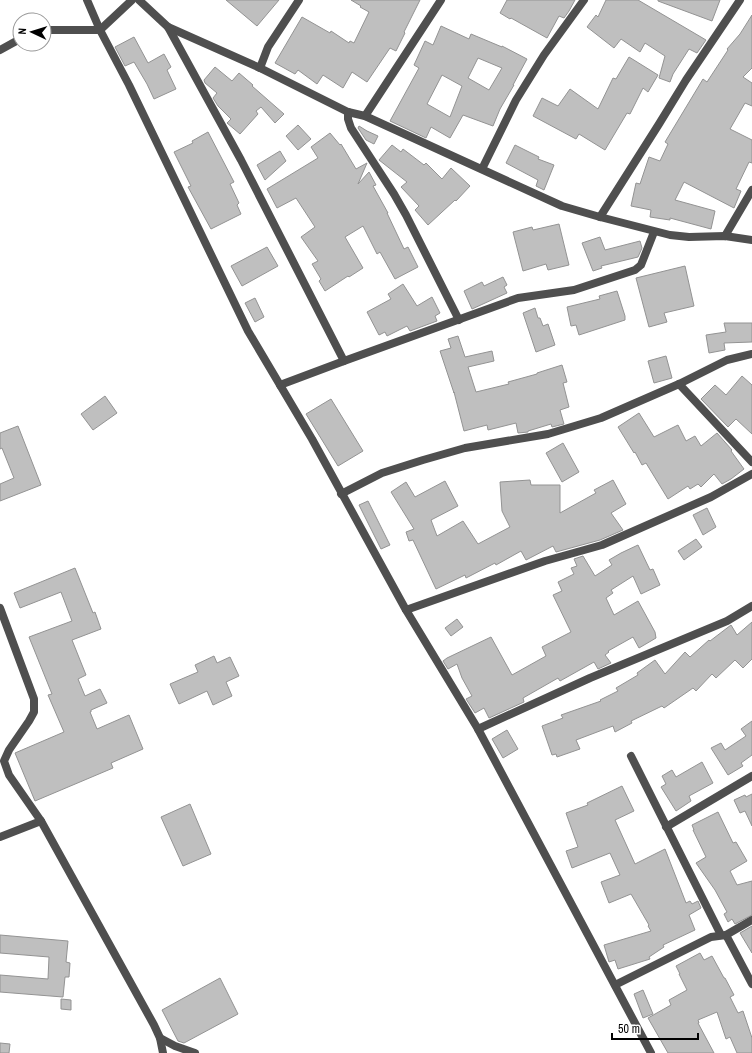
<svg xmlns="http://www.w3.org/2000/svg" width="752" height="1053" font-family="'Archivo Narrow',sans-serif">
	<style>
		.building { fill: #bfbfbf; stroke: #939393; fill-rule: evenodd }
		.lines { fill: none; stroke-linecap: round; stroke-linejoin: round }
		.street { stroke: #4f4f4f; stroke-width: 8 }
	</style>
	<rect width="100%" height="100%" fill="#fff"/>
	<g class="building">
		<path d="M226,0H279L257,26Z"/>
		<path d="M351,0H420L404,32L405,33L396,51L390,48L367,82L352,72L343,88L323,75L317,84L298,70L295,74L275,63L302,17L330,33L331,31L349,43L350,41L354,43L369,12L360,7L361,6Z"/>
		<path d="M507,0H575L569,11L564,18L559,16L547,38L511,18L510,19L500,13Z"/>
		<path d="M606,0H638L706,40L697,53L689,49L673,74L670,82L659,78L665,56L645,43L640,52L621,39L614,48L587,27L596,15L598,17Z"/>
		<path d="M658,0H720L712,21L658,1Z"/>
		<path d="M752,15V68L743,77L752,83V106L745,103L730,129L752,140V163L749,162L736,189L741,191L734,208L684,182L675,200L715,211L711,229L670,218V220L650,217L651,210L631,206L636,183L640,184L649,157L660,161L668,144L665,142L703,79L707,82L728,50L727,49L740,34Z"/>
		<path d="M441,26L469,39L471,34L502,47V46L527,59L513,85H514L500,109L493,126L463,115L450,138L431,127L426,138L390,121L419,68L414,65L425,41L433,45ZM478,58L502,68L489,90L468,78ZM442,75L462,86L450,117L427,104Z"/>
		<path d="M134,37L148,63L164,54L171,67L167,70L176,89L154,99L147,84L134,62L125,66L115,47Z"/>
		<path d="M629,57L658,75L648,92L643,88L630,114L627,113L605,150L579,134L576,139L533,116L542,98L558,106L570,89L598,109L613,78L616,79Z"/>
		<path d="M215,67L232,81L239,73L253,85L252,86L284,114L275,123L261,107L256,111L258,114L240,134L227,123L231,119L218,106L213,98L217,93L205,83L204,80Z"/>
		<path d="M298,125L311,139L298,150L286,136Z"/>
		<path d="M359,126L367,131L378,136L374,144L366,140L358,128Z"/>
		<path d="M208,132L234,182L230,184L239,203L237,205L241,214L211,229L188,187L191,186L174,152L193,143L192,141Z"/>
		<path d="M330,133L340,145L341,144L356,169L367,163L358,184L369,172L376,185L373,186L388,213H387L404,249L408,247L418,267L395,279L380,252L377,254L363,226L345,237L363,268L349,277L348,276L325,291L319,281L321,279L312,264L318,261L301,237L315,227L296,198L277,208L267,189L318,158L311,147Z"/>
		<path d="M392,145L401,152L403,149L424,165L426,163L442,179L451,168L470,186L456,201L455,200L428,225L415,210L419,206L401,187L407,182L379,160Z"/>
		<path d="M515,145L539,157L538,159L554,165L544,190L536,186L538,180L506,163Z"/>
		<path d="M280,151L286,161L265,180L257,165Z"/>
		<path d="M559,224L569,265L548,270L546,264L523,271L513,232L532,227L533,230Z"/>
		<path d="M600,237L605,250L640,241L642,248L638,257L601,266L602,268L593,271L582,243Z"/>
		<path d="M267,247L278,266L242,286L231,266Z"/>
		<path d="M685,266L694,306L664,313L667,322L649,327L636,278Z"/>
		<path d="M503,277L507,285L504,287L507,293L472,309L464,291L482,282L484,286Z"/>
		<path d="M403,284L417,306L432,297L440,313L435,316L437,321L410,331L407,326L387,336L385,332L379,335L367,312L391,299L388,294Z"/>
		<path d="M617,291L625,316V320L579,335L576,325L571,326L567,307L600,299L599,296Z"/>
		<path d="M255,298L264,317L255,322L245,303Z"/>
		<path d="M535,308L538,318H540L543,326L548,324L555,345L536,352L523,313Z"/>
		<path d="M724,323H752V342L724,343L725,350L709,353L706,335L726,332Z"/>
		<path d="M458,336L465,357L492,351L494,361L468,367L476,392L509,384L508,382L537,374V373L562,365L567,382L563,383L569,407L560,410L564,424L552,427L551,424L528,431V432L518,433L516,423L488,430L487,425L464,431L454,392V393L440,351L451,348L448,339Z"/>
		<path d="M666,356L672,378L654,383L648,361Z"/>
		<path d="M742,376L752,385V434L736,419L728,427L701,399L715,385L726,395Z"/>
		<path d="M105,396L117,413L93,430L81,414Z"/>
		<path d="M331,399L363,451L338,466L306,414Z"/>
		<path d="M639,413L654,437L678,425L686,441L695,436L701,446L717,433L732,450L731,451L744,469L731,479L722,484L714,474L701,487L698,484L690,489L688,486L668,499L646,463L642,465L635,452L634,453L618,427Z"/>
		<path d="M18,426L41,485L0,501V484L14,478L2,448L0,449V433Z"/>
		<path d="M563,443L579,472L562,482L546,453Z"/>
		<path d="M530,480L531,485H560V513L596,493L594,490L613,480L626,504L611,513L623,530L600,540L556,552L553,546L526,560L521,551L496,565L495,563L466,578L465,575L436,589L413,540L409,541L406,532L414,529L391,492L406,482L415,497L445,481L458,506L431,520L437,536L463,521L478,544L510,527L502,511L500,482Z"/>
		<path d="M368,501L390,545L381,549L359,505Z"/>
		<path d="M707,508L716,527L703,535L693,515Z"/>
		<path d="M696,539L702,547L684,560L678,551Z"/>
		<path d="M638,545L650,570L653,569L660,585L641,594L633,576L611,590L613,593L606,598L614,615L638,601L655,632L656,638L639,648L633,637L608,651L609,652L605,655L611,663L598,669L594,662L560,681L558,678L523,698L524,702L489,718L484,708L475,713L466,699L472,696L462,678L457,664L448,669L443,661L447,658L491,637L512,675L546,656L542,647L571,632L553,595L562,591L558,582L574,574L571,568L577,566L574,559L583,556L595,576L612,565L609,560L621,553Z"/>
		<path d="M75,568L93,613L95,612L101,629L72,640L86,675L78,679L85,696L100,689L107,703L91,710V712H90L97,729L129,715L143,749L111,763L113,768L35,801L15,753L64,732L48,695L52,694L29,637L72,621L61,592L20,608L14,593Z"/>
		<path d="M457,619L463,627L451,636L445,628Z"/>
		<path d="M752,622V659L743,668L735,660L716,678L712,674L696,691L693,688L664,708L662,706L631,721L632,723L615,732L613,726L576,740L580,749L557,757L556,754L552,755L542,726L563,718L561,715L601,701L600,700L618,691L616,688L638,675L637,673L655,660L665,674L685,652L690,657L709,640L710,641L731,625L737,635Z"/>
		<path d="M214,656L217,663L230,657L239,676L226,682L232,696L213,705L207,691L179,704L170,684L198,672L195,665Z"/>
		<path d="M752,721V755L741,763L743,766L728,775L711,748L721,743L725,750L746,736L741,729Z"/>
		<path d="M507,730L518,749L503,758L492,739Z"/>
		<path d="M702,762L713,783L689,796L691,801L676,811L661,787L666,784L662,776L672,770L676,777Z"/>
		<path d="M622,786L634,811L615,820L635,864L665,849L686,903L690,901L692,904L698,901L701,908L689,915L695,930L663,945L664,947L649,957L650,959L618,969L615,960L609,962L604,945L651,931L648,926L649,925L631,894L609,903L601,882L620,875L610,853L572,868L566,851L578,847L566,813L588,805L587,803Z"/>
		<path d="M752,794V826L745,811L740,813L734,800L745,795L746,797Z"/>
		<path d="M190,804L211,854L183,866L161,817Z"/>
		<path d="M718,812L733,843L736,842L747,861L730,871L737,885L752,881V915L735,924L732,919L728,922L724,914L727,912L715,890L696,863L706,857L693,830H694L692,825Z"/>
		<path d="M752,926V953L740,933Z"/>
		<path d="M0,935L68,941L66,962L70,963L69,977H65L63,997L0,992V975L48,979L49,957L0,953Z"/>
		<path d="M700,953L704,960L712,956L724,978H725L734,995L730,997L738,1013L743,1011L752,1038V1053H737L730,1037L726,1039L717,1012L698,1020L699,1023H698L714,1053H668L648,1018L671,1005L669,1000L687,990L679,974H680L676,966Z"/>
		<path d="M220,978L238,1014L184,1043L178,1041L162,1010Z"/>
		<path d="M643,990L653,1014L643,1018L634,994Z"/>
		<path d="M61,999L71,1000V1010L61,1009Z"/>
		<path d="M0,1043L10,1044L9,1053H0Z"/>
	</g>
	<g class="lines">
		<g class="street">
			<path d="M87,0L100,30L129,85L248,331L312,439L406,610L478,729L651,1053"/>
			<path d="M139,0L168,27L260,68L348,112L365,116L562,206L600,217L670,235L689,237L725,236L752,240"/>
			<path d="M168,27L241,160L344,361"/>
			<path d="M44,31L47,30H100L132,0"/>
			<path d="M0,50L20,39"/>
			<path d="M260,68L268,47L299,0"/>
			<path d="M348,112V119L351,128L394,194L406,215L459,320"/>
			<path d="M365,116L441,0"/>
			<path d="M482,169L516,100L544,55L584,0"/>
			<path d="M600,217L659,124L686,80L740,0"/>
			<path d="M725,236L752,190"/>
			<path d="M679,384L752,462"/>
			<path d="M280,385L344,361L518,298L574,290L635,270L641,265L654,232"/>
			<path d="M341,494L382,473L423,460L465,448L548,434L601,418L679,384L727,360L752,354"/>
			<path d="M0,608L34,699V712L29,721L9,750L4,761L9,775L41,821L154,1025L160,1038L175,1046L195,1053"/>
			<path d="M406,610L545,561L602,545L711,497L752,474"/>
			<path d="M478,729L590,678L727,621L752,606"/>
			<path d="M631,756L721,935"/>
			<path d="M666,827L752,776"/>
			<path d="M0,837L41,821"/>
			<path d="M726,935L752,920"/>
			<path d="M615,985L711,937L726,935L752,984"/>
			<path d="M160,1038L163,1053"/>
		</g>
	</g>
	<g transform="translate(32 32) rotate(274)"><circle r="19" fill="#ffffff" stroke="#999999"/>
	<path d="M0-3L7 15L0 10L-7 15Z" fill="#000000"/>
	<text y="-6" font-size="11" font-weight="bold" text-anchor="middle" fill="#000000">N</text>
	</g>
	<path d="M612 1033v6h86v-6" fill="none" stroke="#000000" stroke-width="2"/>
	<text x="618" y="1033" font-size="12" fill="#000000" stroke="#ffffff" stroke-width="3" paint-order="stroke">50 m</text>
</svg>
